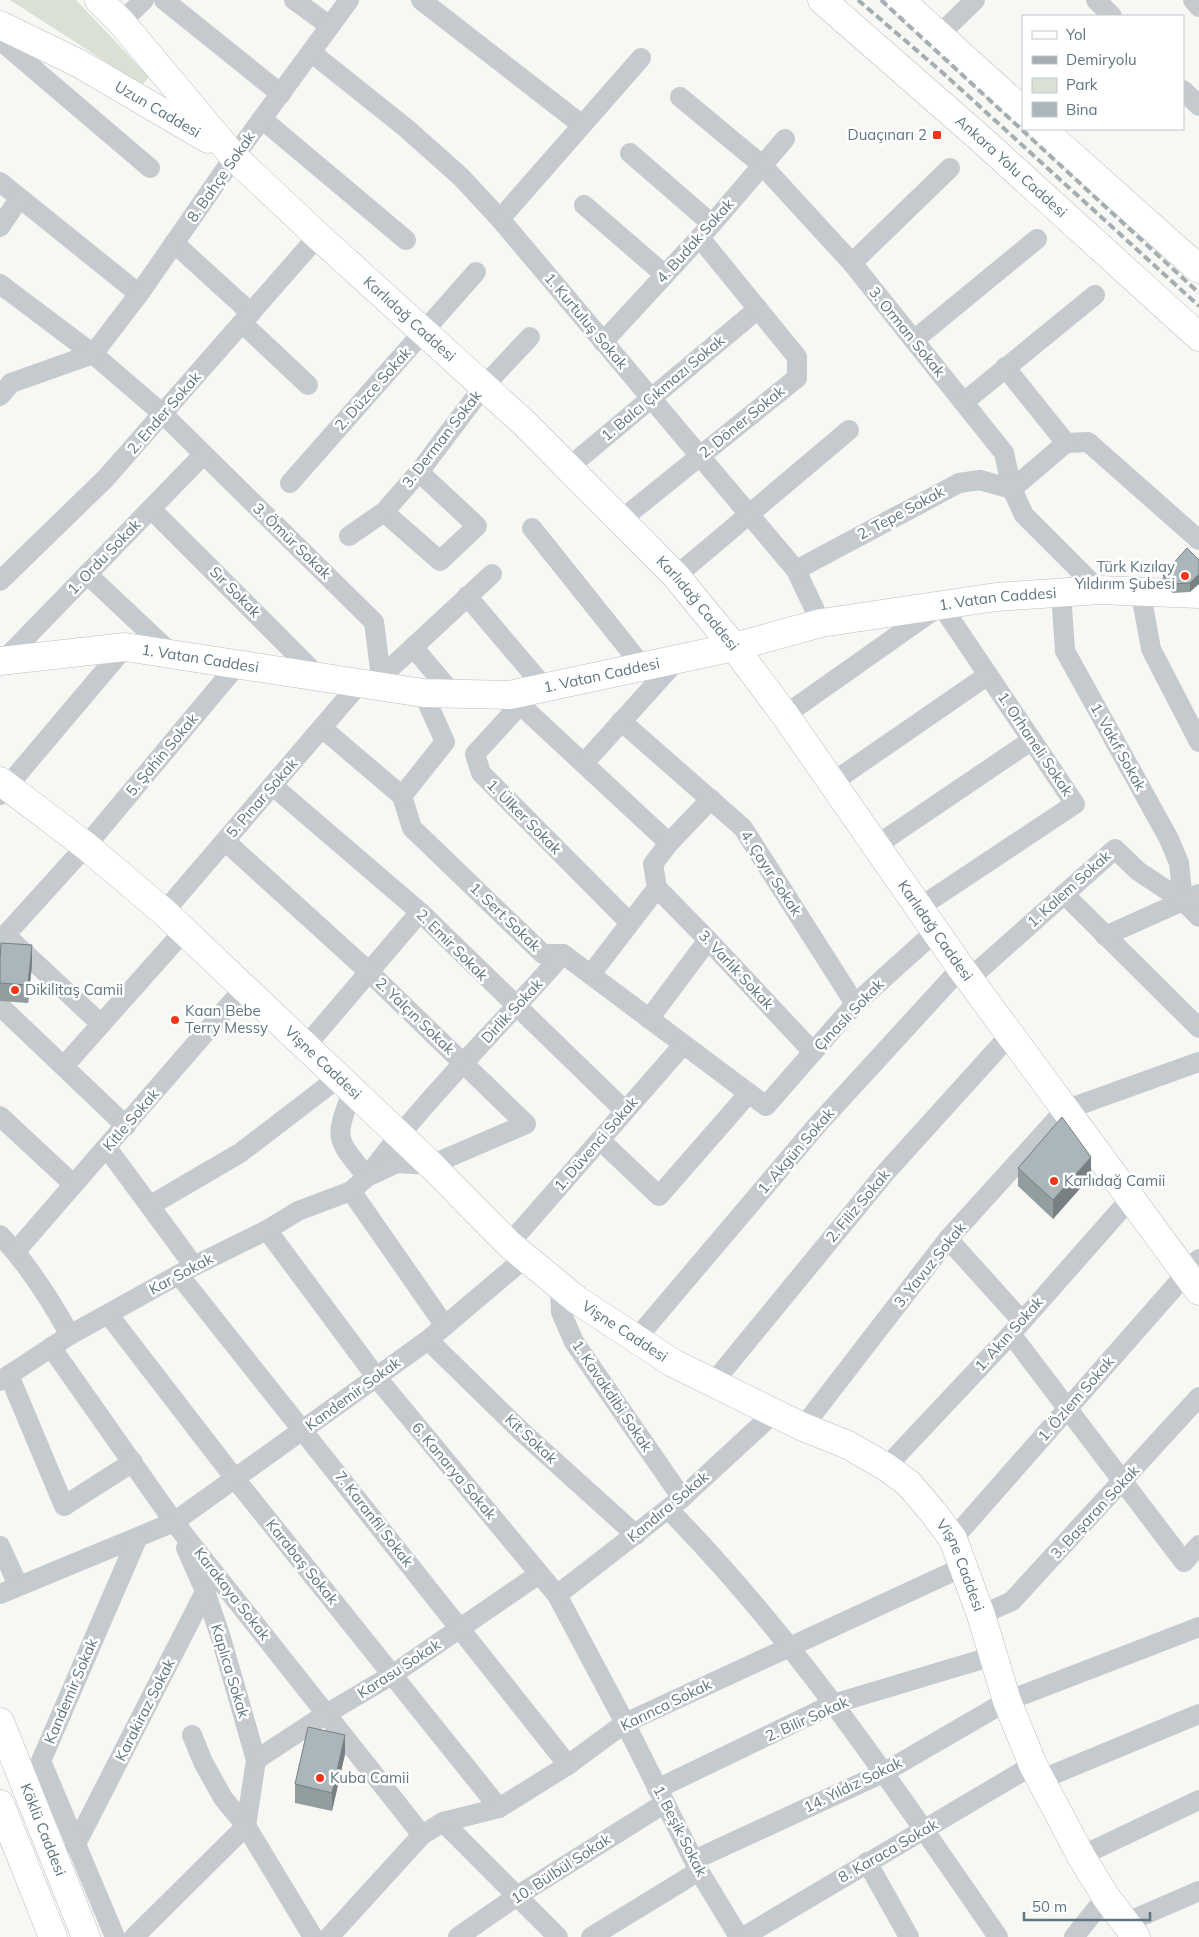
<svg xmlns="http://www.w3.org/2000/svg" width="1199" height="1937" font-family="Mulish,sans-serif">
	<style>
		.green { fill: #d9e0d4 }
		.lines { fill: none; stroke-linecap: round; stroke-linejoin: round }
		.secondary-casing { stroke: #b9bfc3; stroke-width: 29 }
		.highway-casing { stroke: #b9bdc0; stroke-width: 29 }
		.street { stroke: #c4cacd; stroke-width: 20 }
		.secondary { stroke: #fff; stroke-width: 28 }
		.highway { stroke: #fff; stroke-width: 28 }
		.rail { stroke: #a4adb2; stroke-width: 4; stroke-dasharray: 8 4; stroke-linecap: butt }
		.wall { fill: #929da0 }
		.shaded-wall { fill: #777f82 }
		.building { fill: #aab6ba; stroke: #777f82 }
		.poi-dot { fill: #f43517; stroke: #fff; stroke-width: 2 }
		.labels { text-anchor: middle; stroke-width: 5; stroke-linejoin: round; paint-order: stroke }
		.street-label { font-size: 15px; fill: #5f7682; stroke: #fff }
		.poi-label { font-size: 15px; fill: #5f7682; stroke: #fff; text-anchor: start }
	</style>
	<rect width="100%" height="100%" fill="#f7f7f4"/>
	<path class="green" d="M10,0H76L149,77L142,85Z"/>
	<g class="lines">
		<g class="secondary-casing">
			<g id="secondary">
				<path id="s1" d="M99,0L121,22L234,157L318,236L523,422L676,576L734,647L785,715L961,968L1199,1291"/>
				<path id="s2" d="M0,25L80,64L208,139"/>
				<path id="s3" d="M0,661L125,647L423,693L510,695L734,647L821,623L996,597L1099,590L1199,594"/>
				<path id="s4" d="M0,781L86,846L164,912L431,1165L509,1244L577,1300L673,1363L803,1427L848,1445L886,1467L908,1483L932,1511L953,1539L981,1615L1007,1701L1033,1765L1081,1856L1106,1897L1136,1937"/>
				<path id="s5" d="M0,1722L86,1937"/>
				<path d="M0,1804L53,1937"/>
			</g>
		</g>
		<g class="highway-casing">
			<g id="highway">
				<path id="s6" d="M822,0L981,139L1199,337"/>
				<path d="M900,0L1023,111"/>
				<path d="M1042,129L1199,269"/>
			</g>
		</g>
		<g class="street">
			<path d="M164,0L281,94"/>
			<path d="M294,0L330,26"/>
			<path d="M421,0L582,125"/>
			<path d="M1096,0L1112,16"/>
			<path d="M1193,0L1199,7"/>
			<path d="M121,22L144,0"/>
			<path d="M938,36L975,0"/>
			<path d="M0,40L150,168"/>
			<path d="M312,53L406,128L461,177L500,219L796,570L821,623"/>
			<path d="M1183,90L1199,106"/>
			<path d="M680,97L762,165L852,263L1004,453L1012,489L1024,515L1099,590"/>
			<path d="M262,119L406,240"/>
			<path d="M630,153L712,224"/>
			<path d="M0,182L139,294"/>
			<path d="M584,205L665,275"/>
			<path d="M500,219L641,58"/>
			<path d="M0,227L19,199"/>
			<path d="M174,243L251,313"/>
			<path d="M852,263L950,168"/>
			<path d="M0,284L93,354L164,415L374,622L381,677L380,685"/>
			<path d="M242,323L308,385"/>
			<path d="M914,340L1037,239"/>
			<path d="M603,342L712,224L785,139"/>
			<path d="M1005,367L1066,443L1088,442L1199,540"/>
			<path d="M0,396L11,383L93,354L139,294L234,157L349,0"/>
			<path d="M964,402L1095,295"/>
			<path d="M569,467L758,309"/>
			<path d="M290,483L476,272"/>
			<path d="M151,509L318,676"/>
			<path d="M384,512L440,561L477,526L419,472"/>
			<path d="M622,519L797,378V357L700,238"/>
			<path d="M532,528L643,667"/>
			<path d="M349,536L384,512L419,472L484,386L530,337"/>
			<path d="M796,570L959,483L980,480L1012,489L1066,443"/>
			<path d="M87,574L172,654"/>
			<path d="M676,576L849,430"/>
			<path d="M0,581L106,478L318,236"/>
			<path d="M1061,593L1065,651L1169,839L1179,863L1183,901"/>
			<path d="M1141,594L1151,649L1199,742"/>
			<path d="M467,596L545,688"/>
			<path d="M413,647L452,693"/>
			<path d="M5,659L203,455"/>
			<path d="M381,677L492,574"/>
			<path d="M512,697L669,843"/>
			<path d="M520,705L475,754L481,773L629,922"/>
			<path d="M785,715L941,605L1075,804L920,907"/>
			<path d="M621,721L743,828L855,1004"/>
			<path d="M322,728L402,796L412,828L543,954H563L766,1106L855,1004L937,930"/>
			<path d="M585,762L678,659"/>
			<path d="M833,782L988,675"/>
			<path d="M273,786L420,912L625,1111"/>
			<path d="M0,795L125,647"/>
			<path d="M402,796L445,742L423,693"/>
			<path d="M877,845L1032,740"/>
			<path d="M657,888L708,940L813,1052"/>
			<path d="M1064,894L1199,1028"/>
			<path d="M1183,901L1199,917"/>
			<path d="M164,912L360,683"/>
			<path d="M1105,936L1183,901"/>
			<path d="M0,941L86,846L238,664"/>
			<path d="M13,942L101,1024"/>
			<path d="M591,974L657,888L653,864L669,843L711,799"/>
			<path d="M969,979L1115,849L1138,871L1183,901L1199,894"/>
			<path d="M0,1006L126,1126"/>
			<path d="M649,1019L708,940"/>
			<path d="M305,1047L420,912"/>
			<path d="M64,1066L184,931"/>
			<path d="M352,1091C335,1140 334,1136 367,1177C426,1097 498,1029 563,954"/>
			<path d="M0,1116L73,1184"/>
			<path d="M600,1140L659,1196L749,1093"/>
			<path d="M107,1148L194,1266"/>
			<path d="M351,1191L445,1326"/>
			<path d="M151,1205L240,1153L338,1078"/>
			<path d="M267,1230L377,1378L557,1595L625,1723L699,1871L739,1937"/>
			<path d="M0,1235C28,1264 50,1299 70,1335"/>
			<path d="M948,1239L1022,1321"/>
			<path d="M509,1244L683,1045"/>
			<path d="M16,1251L245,987"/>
			<path d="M179,1275L568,1765"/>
			<path d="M560,1287L561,1312L574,1342L682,1498"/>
			<path d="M108,1314L236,1480L499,1808"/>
			<path d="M1011,1334L1184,1562L1199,1545"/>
			<path d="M636,1339L819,1123L961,968"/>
			<path d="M428,1340L522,1432L636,1535"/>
			<path d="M51,1347L174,1522L422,1835"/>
			<path d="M9,1375L64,1506L133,1462"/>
			<path d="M0,1381L70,1335L194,1266L267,1230L298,1211L351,1191L367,1177L397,1163L431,1165L526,1124L368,971L225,841"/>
			<path d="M713,1383L886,1172L1010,1035"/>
			<path d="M803,1427L948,1239L1065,1110L1199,1062"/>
			<path d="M886,1467L1011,1334L1130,1199"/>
			<path d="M668,1509C795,1638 896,1789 998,1937"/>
			<path d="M953,1539L1199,1259"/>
			<path d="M0,1546L18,1585"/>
			<path d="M186,1548L205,1591L221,1638L256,1760L246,1826"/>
			<path d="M0,1594L174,1522L428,1340L525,1258"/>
			<path d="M557,1595L682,1498L774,1413"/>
			<path d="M981,1615L1012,1601L1199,1397"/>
			<path d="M192,1735L203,1762L223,1798L246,1826L313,1937"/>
			<path d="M256,1760L326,1714L392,1675L539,1574"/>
			<path d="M1040,1780L1199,1714"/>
			<path d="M657,1789L833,1704L993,1656"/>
			<path d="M443,1822L558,1937"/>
			<path d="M75,1846L209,1584"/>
			<path d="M1081,1856L1199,1800"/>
			<path d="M694,1860L883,1773L1007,1701L1199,1627"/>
			<path d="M867,1862L909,1937"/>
			<path d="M1125,1923L1199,1891"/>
			<path d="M115,1937L41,1761L137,1539"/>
			<path d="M134,1937L246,1826"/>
			<path d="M329,1937L422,1835L443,1822L499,1808L568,1765L625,1723L963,1567"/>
			<path d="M458,1937L517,1896L665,1803"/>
			<path d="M591,1937L699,1871"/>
			<path d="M743,1937L1033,1765"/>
			<path d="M1074,1937L1106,1897"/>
		</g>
		<use href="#secondary" class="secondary"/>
		<use href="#highway" class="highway"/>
		<g class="rail">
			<path d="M858,0L943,73L1199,306"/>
			<path d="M881,0L1199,293"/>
		</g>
	</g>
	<g class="wall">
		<path d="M1199,560L1190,592L1173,593L1163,584V575Z"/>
		<path d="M0,960L32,964L28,1003L0,1001Z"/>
		<path d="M1018,1168L1091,1176L1053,1219L1018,1186Z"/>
		<path d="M345,1754L332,1811L295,1803V1784Z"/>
	</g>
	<g class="shaded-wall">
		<path d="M1199,574V584L1190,592V583Z"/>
		<path d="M32,945V964L28,1003V985Z"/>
		<path d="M1091,1157V1176L1053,1219V1200Z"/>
		<path d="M345,1735V1754L332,1811V1793Z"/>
	</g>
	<g class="building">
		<path d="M1187,548L1199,560V574L1190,583L1173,584L1163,575Z"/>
		<path d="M1,943L32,945L28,985L0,983V960Z"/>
		<path d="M1062,1117L1091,1157L1053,1200L1018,1168Z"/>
		<path d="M308,1727L345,1735L332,1793L295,1784Z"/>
	</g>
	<g class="poi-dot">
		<rect x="932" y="130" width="10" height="10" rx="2.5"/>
		<circle cx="1185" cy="576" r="5"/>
		<circle cx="15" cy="990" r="5"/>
		<circle cx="175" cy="1020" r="5"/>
		<circle cx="1054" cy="1181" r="5"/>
		<circle cx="320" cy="1778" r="5"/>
	</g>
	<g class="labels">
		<g class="street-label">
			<text dy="5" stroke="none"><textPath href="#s2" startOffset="179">Uzun Caddesi</textPath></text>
			<text dy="5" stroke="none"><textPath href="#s6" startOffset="252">Ankara Yolu Caddesi</textPath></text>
			<text transform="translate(221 177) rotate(-55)" y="5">8. Bahçe Sokak</text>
			<text transform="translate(695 241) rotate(-48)" y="5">4. Budak Sokak</text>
			<text dy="5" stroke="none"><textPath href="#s1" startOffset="446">Karlıdağ Caddesi</textPath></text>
			<text transform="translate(586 321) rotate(50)" y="5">1. Kurtuluş Sokak</text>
			<text transform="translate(907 332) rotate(51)" y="5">3. Orman Sokak</text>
			<text transform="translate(663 388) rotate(-40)" y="5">1. Balcı Çıkmazı Sokak</text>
			<text transform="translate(373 389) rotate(-48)" y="5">2. Düzce Sokak</text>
			<text transform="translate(164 413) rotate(-49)" y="5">2. Ender Sokak</text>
			<text transform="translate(742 422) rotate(-39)" y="5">2. Döner Sokak</text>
			<text transform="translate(442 439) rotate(-52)" y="5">3. Derman Sokak</text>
			<text transform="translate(901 513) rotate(-28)" y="5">2. Tepe Sokak</text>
			<text transform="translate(292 541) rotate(44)" y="5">3. Ömür Sokak</text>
			<text transform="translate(104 557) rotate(-46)" y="5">1. Ordu Sokak</text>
			<text transform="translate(235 592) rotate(45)" y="5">Sır Sokak</text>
			<text dy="5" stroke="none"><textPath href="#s3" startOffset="1012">1. Vatan Caddesi</textPath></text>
			<text dy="5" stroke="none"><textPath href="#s1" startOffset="851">Karlıdağ Caddesi</textPath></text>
			<text dy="5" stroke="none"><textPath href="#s3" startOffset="202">1. Vatan Caddesi</textPath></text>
			<text dy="5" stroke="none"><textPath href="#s3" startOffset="608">1. Vatan Caddesi</textPath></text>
			<text transform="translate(1035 744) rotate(56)" y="5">1. Orhaneli Sokak</text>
			<text transform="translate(1118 747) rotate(61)" y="5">1. Vakıf Sokak</text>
			<text transform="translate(162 755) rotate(-50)" y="5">5. Şahin Sokak</text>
			<text transform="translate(262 798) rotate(-49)" y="5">5. Pınar Sokak</text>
			<text transform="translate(524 817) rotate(45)" y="5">1. Ülker Sokak</text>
			<text transform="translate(771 873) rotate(57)" y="5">4. Çayır Sokak</text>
			<text transform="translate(1069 889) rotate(-42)" y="5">1. Kalem Sokak</text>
			<text transform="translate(505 917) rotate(44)" y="5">1. Sert Sokak</text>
			<text dy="5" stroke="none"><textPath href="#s1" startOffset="1256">Karlıdağ Caddesi</textPath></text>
			<text transform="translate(452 945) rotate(45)" y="5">2. Emir Sokak</text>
			<text transform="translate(736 970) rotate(47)" y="5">3. Varlık Sokak</text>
			<text transform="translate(512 1011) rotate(-47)" y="5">Dirlik Sokak</text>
			<text transform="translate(849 1015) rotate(-46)" y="5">Çınaslı Sokak</text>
			<text transform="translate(415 1016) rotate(44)" y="5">2. Yalçın Sokak</text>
			<text dy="5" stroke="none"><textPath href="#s4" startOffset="429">Vişne Caddesi</textPath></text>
			<text transform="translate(131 1120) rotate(-49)" y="5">Kitle Sokak</text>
			<text transform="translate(596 1144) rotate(-49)" y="5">1. Düvenci Sokak</text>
			<text transform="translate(796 1151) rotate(-49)" y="5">1. Akgün Sokak</text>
			<text transform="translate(858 1206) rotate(-50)" y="5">2. Filiz Sokak</text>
			<text transform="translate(930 1265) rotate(-51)" y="5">3. Yavuz Sokak</text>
			<text transform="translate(181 1274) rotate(-28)" y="5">Kar Sokak</text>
			<text dy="5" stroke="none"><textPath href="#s4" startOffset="834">Vişne Caddesi</textPath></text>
			<text transform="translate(1009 1334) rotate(-48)" y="5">1. Akın Sokak</text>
			<text transform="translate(353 1394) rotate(-36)" y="5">Kandemir Sokak</text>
			<text transform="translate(612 1396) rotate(56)" y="5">1. Kavakdibi Sokak</text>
			<text transform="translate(1076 1399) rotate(-49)" y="5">1. Özlem Sokak</text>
			<text transform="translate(531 1439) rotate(43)" y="5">Kit Sokak</text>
			<text transform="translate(454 1471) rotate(50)" y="5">6. Kanarya Sokak</text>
			<text transform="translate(668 1507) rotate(-40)" y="5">Kandıra Sokak</text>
			<text transform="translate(1095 1512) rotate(-47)" y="5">3. Başaran Sokak</text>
			<text transform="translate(374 1519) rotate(52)" y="5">7. Karanfil Sokak</text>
			<text transform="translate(302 1562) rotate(51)" y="5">Karabaş Sokak</text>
			<text dy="5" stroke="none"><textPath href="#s4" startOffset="1255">Vişne Caddesi</textPath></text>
			<text transform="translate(232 1594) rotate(52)" y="5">Karakaya Sokak</text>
			<text transform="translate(399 1669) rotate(-33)" y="5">Karasu Sokak</text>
			<text transform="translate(230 1671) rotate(73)" y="5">Kaplıca Sokak</text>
			<text transform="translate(71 1691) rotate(-67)" y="5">Kandemir Sokak</text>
			<text transform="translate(666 1705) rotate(-26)" y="5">Karınca Sokak</text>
			<text transform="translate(145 1710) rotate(-63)" y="5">Karakiraz Sokak</text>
			<text transform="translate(807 1719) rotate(-24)" y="5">2. Bilir Sokak</text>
			<text transform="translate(853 1785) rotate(-26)" y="5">14. Yıldız Sokak</text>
			<text dy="5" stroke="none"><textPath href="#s5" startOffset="116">Köklü Caddesi</textPath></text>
			<text transform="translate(680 1831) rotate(63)" y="5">1. Beşik Sokak</text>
			<text transform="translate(888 1851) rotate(-30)" y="5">8. Karaca Sokak</text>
			<text transform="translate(561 1869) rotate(-33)" y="5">10. Bülbül Sokak</text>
		</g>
		<g class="poi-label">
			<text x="927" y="140" text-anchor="end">Duaçınarı 2</text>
			<text x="1175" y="572" text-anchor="end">Türk Kızılay<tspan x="1175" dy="17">Yıldırım Şubesi</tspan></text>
			<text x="25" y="995">Dikilitaş Camii</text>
			<text x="185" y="1016">Kaan Bebe<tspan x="185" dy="17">Terry Messy</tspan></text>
			<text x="1064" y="1186">Karlıdağ Camii</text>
			<text x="330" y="1783">Kuba Camii</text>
		</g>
	</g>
	<rect x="1022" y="15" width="162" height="115" fill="#ffffff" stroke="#bfc8cd"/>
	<rect x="1032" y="31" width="25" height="8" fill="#ffffff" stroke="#bfc8cd"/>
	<text x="1066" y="40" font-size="15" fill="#5f7682">Yol</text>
	<rect x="1032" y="56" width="25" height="8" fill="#a4adb2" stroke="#bfc8cd"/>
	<text x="1066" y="65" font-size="15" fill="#5f7682">Demiryolu</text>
	<rect x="1032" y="78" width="25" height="15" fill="#d9e0d4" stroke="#bfc8cd"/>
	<text x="1066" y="90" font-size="15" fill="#5f7682">Park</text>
	<rect x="1032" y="102" width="25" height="15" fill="#aab6ba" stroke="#bfc8cd"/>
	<text x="1066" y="115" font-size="15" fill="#5f7682">Bina</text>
	<path d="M1024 1912v8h126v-8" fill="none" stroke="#5f7682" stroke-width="2.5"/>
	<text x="1032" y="1912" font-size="15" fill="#5f7682" stroke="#ffffff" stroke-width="4" paint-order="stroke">50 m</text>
</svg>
